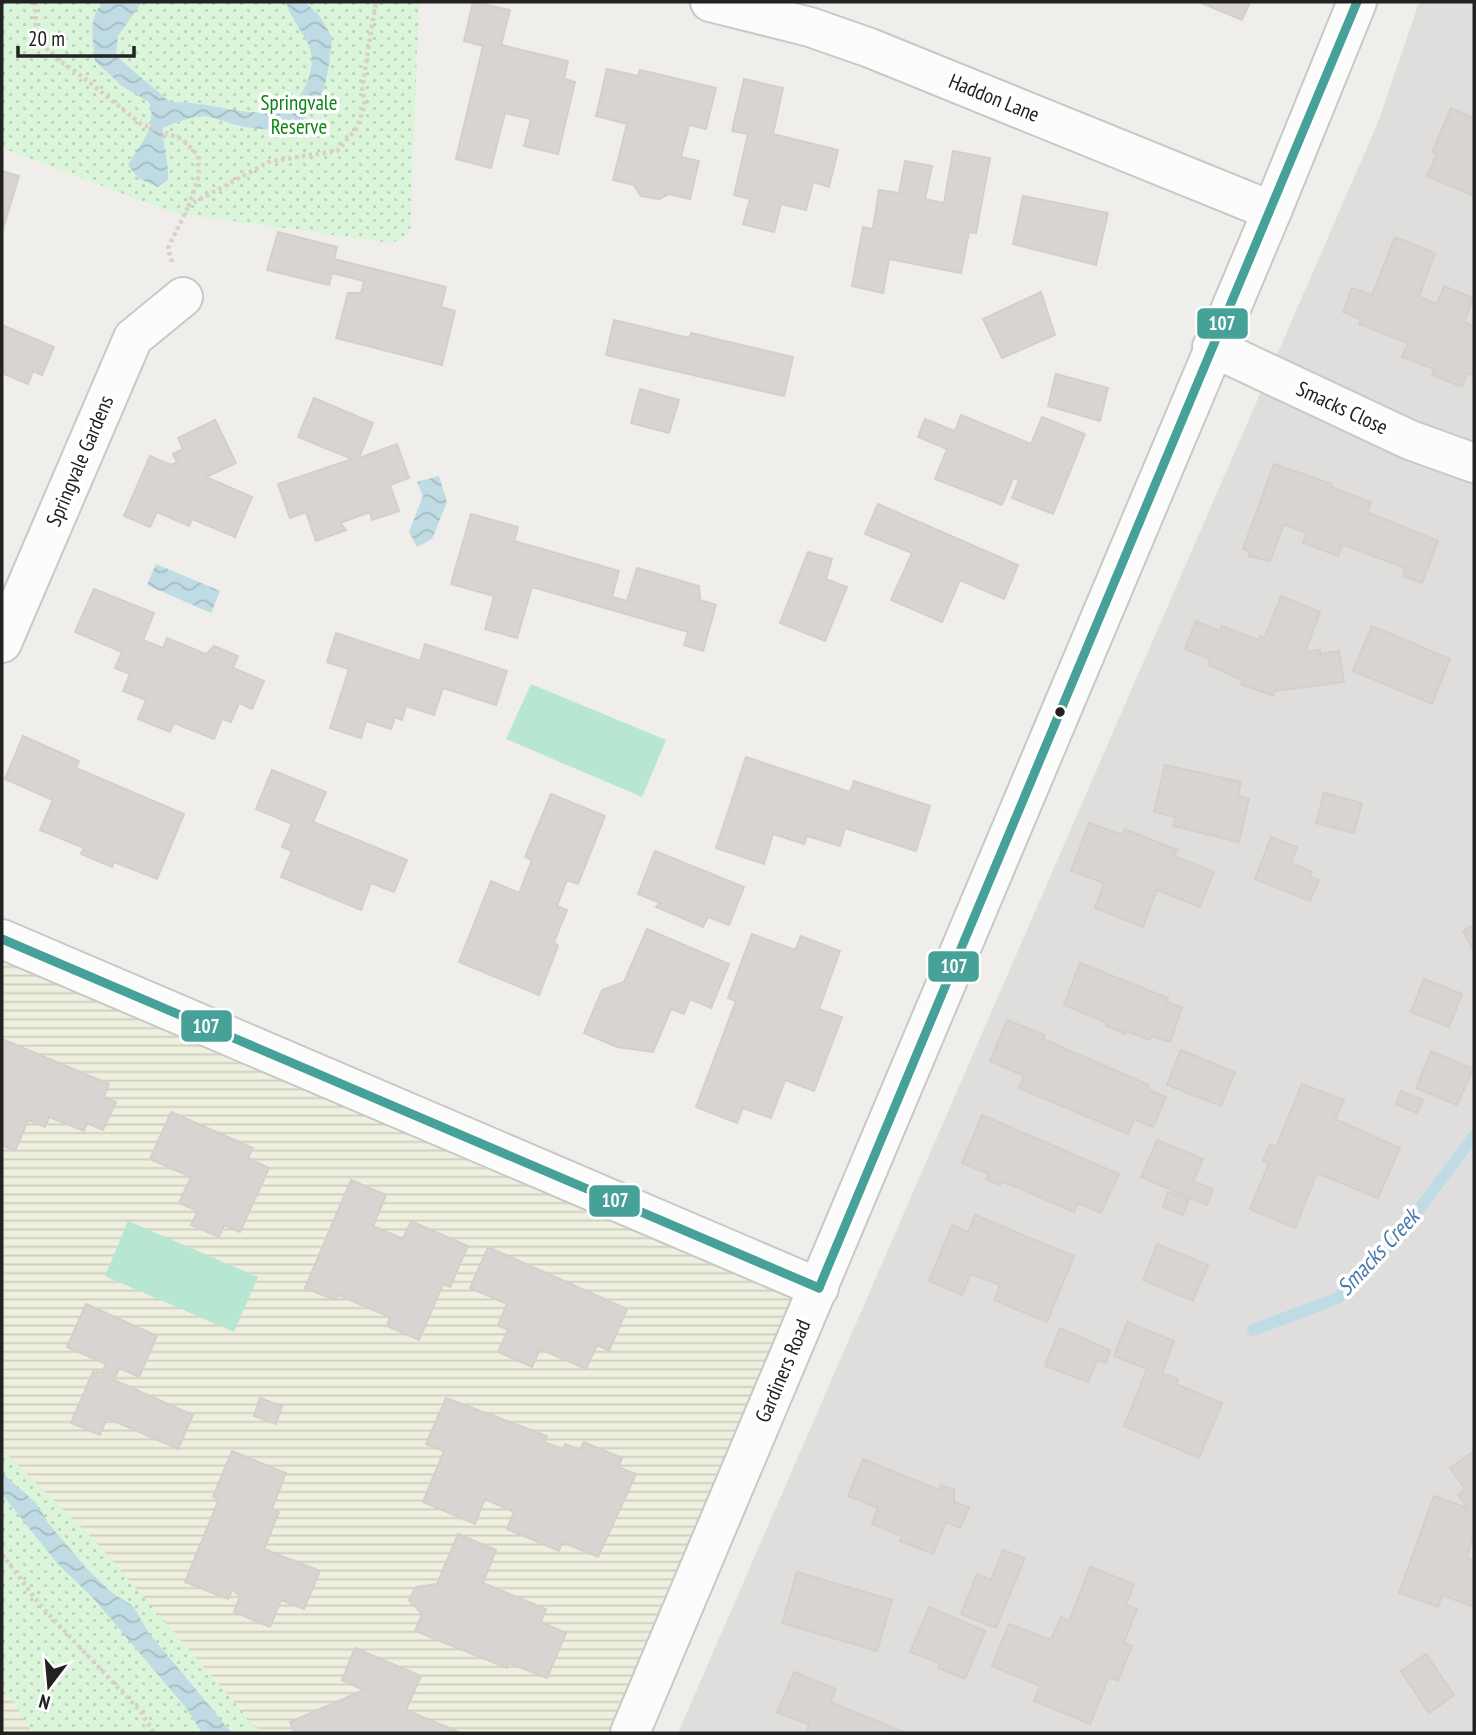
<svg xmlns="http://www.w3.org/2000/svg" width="1476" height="1735" font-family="'PT Sans Narrow',sans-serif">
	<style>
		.residential { fill: #dfdedc }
		.farmland { fill: url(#farmland-rules) }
		.park { fill: url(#park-dots) }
		.pitch { fill: #b7e6d2 }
		.water { fill: url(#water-waves) }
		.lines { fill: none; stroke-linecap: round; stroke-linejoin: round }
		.stream { stroke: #bfdbe3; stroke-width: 12 }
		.building { fill: #d7d4d2; stroke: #d3d0cc; stroke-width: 2 }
		.minor-casing { stroke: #c9c8c7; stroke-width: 42 }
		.path { stroke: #dccecd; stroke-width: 4.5; stroke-dasharray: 3.5 3.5; stroke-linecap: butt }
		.minor { stroke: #fdfcfc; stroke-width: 38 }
		.bus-1-casing { stroke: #fff; stroke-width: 14 }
		.bus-1 { stroke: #46a299; stroke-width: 9 }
		.bus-dot { fill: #222; stroke: #fff; stroke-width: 2.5 }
		.labels { text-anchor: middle; stroke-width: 7; stroke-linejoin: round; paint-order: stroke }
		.street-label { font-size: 21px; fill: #222; stroke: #fff }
		.park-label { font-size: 21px; fill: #0c8416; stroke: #fff }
		.water-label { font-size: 23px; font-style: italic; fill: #4a7aab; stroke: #fff }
		.line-badge { stroke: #fff; stroke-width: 2.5 }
		.badge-label { font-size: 19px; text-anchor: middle; font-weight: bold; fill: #fff }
	</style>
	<defs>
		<pattern id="farmland-rules" width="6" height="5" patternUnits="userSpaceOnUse" patternTransform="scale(1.75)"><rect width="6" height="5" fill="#efefdf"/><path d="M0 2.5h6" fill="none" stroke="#cdcdbf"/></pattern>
		<pattern id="park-dots" width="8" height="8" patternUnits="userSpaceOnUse" patternTransform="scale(1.75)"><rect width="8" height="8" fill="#daf5da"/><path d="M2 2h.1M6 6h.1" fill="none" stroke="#bbd2bb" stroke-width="1.8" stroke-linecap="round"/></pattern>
		<pattern id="water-waves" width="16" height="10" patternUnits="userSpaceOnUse" patternTransform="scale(1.75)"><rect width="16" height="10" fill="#bfdbe3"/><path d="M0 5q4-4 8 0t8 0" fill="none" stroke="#a4bcc2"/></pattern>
	</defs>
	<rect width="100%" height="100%" fill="#f0eeeb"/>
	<path class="residential" d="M1419,2H1474V1733H678L1379,120Z"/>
	<path class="farmland" d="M2,939L819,1288L630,1733H2Z"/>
	<g class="park">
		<path d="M2,2H419L410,235L391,243L174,213L2,148Z"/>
		<path d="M2,1449L97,1543L261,1733H33L13,1700L2,1689Z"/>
	</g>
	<g class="pitch">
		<path d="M531,684L666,740L642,797L506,739Z"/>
		<path d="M128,1221L258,1277L234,1332L105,1276Z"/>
	</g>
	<g class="water">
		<path d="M104,2H142L118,36L116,56L170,102C215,101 247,121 292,108C304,92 318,67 309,46C302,30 291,19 286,2H305L319,15L332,37C327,99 315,142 241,126C228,124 212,115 199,116C187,118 175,123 163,128C162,146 169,161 168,180L158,187L138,178L128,165C140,143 158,128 149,102L122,86L95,61C93,40 87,17 104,2Z"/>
		<path d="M439,476L447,502L432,539L417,547L409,532L423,496L417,482Z"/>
		<path d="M156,564L220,591L211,613L147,585Z"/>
		<path d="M2,1473L35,1502L49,1524L88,1570L111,1592L134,1607L148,1632L232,1733H202L187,1709L94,1599L56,1562L2,1494Z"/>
	</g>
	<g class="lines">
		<path class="stream" d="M1253,1330L1338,1298L1398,1237L1474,1136"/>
	</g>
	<g class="building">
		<path d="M473,2L510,10L501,45L568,61L564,79L575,82L558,154L524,146L531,119L505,113L491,168L456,159L483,46L464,41Z"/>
		<path d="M1199,2H1250L1242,20Z"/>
		<path d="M607,69L638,76L640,70L716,88L706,129L689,125L681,157L699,161L690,199L669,194L659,199L641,196L634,185L613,180L627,124L596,116Z"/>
		<path d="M744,79L783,88L773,134L838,150L829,187L813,182L806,210L781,204L774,232L743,224L750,199L734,195L748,134L732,131Z"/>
		<path d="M1451,108L1474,118V196L1427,176L1437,154L1432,152Z"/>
		<path d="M953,151L990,158L976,233L969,232L961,273L889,259L883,293L852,286L863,227L873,229L879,190L899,193L905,161L932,166L925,199L944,203Z"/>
		<path d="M2,171L19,176L2,232Z"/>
		<path d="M1023,196L1108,213L1096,265L1013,244Z"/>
		<path d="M278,232L337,247L334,259L446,287L441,307L455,311L442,365L336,338L348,293H361L364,281L332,273L329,285L267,270Z"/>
		<path d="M1395,237L1435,253L1419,297L1437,304L1444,286L1473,298L1464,322L1474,326V369L1472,375L1467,373L1462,387L1432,375L1434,369L1402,357L1408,343L1359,324L1361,319L1343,312L1352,288L1372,295Z"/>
		<path d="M1041,292L1055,335L1002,358L983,319Z"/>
		<path d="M614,320L689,338L691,333L793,357L784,396L606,355Z"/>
		<path d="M2,325L54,347L42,375L33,371L28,384L2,373Z"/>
		<path d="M1056,374L1108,388L1100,421L1048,406Z"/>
		<path d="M640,389L679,400L669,433L631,423Z"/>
		<path d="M314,398L373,423L359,458L397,444L409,478L390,485L399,511L372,520L370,512L340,523L346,530L316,541L306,512L290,518L278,484L352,459L298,437Z"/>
		<path d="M961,415L1031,444L1042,417L1085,434L1053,514L1012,498L1019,480L1013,478L1002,505L935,479L947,449L918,437L925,419L955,431Z"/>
		<path d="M215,420L236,463L206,477L252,497L235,537L192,519L189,526L157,512L150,527L124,516L150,456L171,465L177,462L173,454L183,449L178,438Z"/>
		<path d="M1274,464L1332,484L1331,487L1371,502L1367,512L1438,541L1422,583L1403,576L1405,568L1342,544L1338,556L1303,543L1307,533L1284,524L1270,561L1249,556L1250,552L1243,549Z"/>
		<path d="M878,504L1018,565L1004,599L960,580L942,622L891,600L912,553L865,534Z"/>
		<path d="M471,514L518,527L514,541L619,571L612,597L627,601L637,568L699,586L700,600L716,605L703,651L684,645L688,632L532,587L517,638L485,629L494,596L451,584Z"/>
		<path d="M808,552L832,559L826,579L847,587L825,641L780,623Z"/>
		<path d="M94,589L154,613L143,640L163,648L167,638L206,654L214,646L238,656L233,668L264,681L252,709L239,703L231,722L222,719L214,739L174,723L170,732L138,719L146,700L123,691L130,674L115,668L122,652L75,632Z"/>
		<path d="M1281,596L1320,612L1305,652L1320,650V654L1339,651L1344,682L1275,691L1273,696L1241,684L1243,680L1208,665L1210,659L1185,649L1196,621L1220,631L1222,626L1258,640L1260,636L1265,637Z"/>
		<path d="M1372,626L1450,659L1432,704L1353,671Z"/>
		<path d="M336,633L420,661L425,644L507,671L496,705L443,688L434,715L406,706L402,720L395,717L391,729L366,721L361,738L330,728L349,669L327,662Z"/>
		<path d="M23,736L79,761L76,768L184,814L157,879L114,862L112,867L81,854L84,848L40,830L53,800L5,779Z"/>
		<path d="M746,757L850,792L854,781L930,806L916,851L845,828L840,846L807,836L804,844L773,834L764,864L716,848Z"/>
		<path d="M1165,765L1241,782L1238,796L1249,799L1239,842L1173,826L1175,817L1154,812Z"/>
		<path d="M272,770L326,792L313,822L407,860L394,892L371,883L361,910L281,877L292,851L282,847L292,824L256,809Z"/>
		<path d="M1324,793L1362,803L1354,833L1316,823Z"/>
		<path d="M551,794L605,816L578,884L567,880L557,906L567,910L554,942L558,946L539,995L459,962L491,881L519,893L532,860L525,857Z"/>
		<path d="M1089,823L1122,835L1125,829L1177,850L1174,856L1214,872L1200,907L1157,890L1143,927L1095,908L1104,883L1071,871Z"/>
		<path d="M1271,837L1297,847L1291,863L1312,872L1310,877L1319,880L1310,901L1255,879Z"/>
		<path d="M655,851L744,887L729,925L708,917L703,927L656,907L660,903L638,894Z"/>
		<path d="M1474,925V951L1463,931Z"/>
		<path d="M647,929L729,964L711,1008L690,999L684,1014L671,1009L653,1052L617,1047L584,1033L602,990L624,982Z"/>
		<path d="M752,934L795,950L801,936L840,951L819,1009L842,1017L814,1091L785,1080L771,1118L743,1108L737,1123L696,1107L736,1001L728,998Z"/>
		<path d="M1080,963L1168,998L1166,1002L1182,1007L1170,1042L1151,1036L1150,1040L1126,1031V1034L1106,1026L1108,1023L1064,1005Z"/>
		<path d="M1424,979L1462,994L1449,1027L1411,1012Z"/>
		<path d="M1007,1020L1045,1035L1043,1039L1149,1085L1147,1089L1166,1097L1153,1127L1134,1119L1128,1134L1019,1088L1024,1076L990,1061Z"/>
		<path d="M2,1039L109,1084L104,1097L116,1102L103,1130L87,1123L84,1131L49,1117L45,1127L28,1120L15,1151L2,1145Z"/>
		<path d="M1181,1050L1235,1072L1221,1106L1167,1085Z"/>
		<path d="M1431,1051L1473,1069L1457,1105L1416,1088Z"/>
		<path d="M1302,1084L1344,1100L1335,1119L1400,1148L1378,1198L1317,1173L1295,1228L1250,1209L1269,1163L1263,1161L1270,1144L1276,1147Z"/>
		<path d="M1401,1091L1423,1100L1417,1113L1396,1104Z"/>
		<path d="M171,1112L253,1148L248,1158L269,1168L240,1232L224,1225L219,1237L191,1225L198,1211L179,1203L191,1177L150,1159Z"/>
		<path d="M982,1115L1119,1174L1101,1213L1078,1203L1074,1212L1002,1181L1000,1185L986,1179L989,1174L962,1163Z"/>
		<path d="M1157,1140L1203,1159L1193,1181L1213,1189L1207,1205L1141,1177Z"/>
		<path d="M351,1180L386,1195L373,1226L403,1239L411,1221L468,1246L450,1287L443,1284L419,1340L387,1326L390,1317L338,1295L335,1300L305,1288Z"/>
		<path d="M1168,1192L1189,1199L1183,1215L1163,1207Z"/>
		<path d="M975,1215L1074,1256L1047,1322L994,1300L1000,1285L971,1274L962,1295L929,1281L952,1225L968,1232Z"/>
		<path d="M1157,1244L1208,1265L1193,1301L1143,1280Z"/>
		<path d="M488,1247L627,1309L609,1351L597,1345L586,1369L540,1349L532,1367L498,1352L508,1330L498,1325L507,1304L470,1288Z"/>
		<path d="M86,1304L157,1336L139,1377L119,1368L114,1380L193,1415L178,1449L107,1418L100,1435L71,1423L94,1369L102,1373L106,1364L67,1347Z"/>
		<path d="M1127,1322L1174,1341L1162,1373L1178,1379L1176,1384L1222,1403L1199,1458L1124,1426L1147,1369L1114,1356Z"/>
		<path d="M1060,1328L1110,1350L1106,1363L1097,1360L1088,1382L1045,1366Z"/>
		<path d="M260,1398L282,1406L276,1424L254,1416Z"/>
		<path d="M446,1398L547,1436L544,1442L563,1449L565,1444L580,1450L584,1442L622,1458L618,1467L636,1474L598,1557L562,1542L559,1551L507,1529L514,1512L485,1499L475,1524L423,1502L444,1451L426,1444Z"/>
		<path d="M232,1451L286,1473L272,1509L279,1512L264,1549L320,1571L304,1609L281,1600L270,1627L234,1612L240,1596L232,1590L228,1599L185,1582L219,1499L213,1497Z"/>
		<path d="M1474,1451V1531L1467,1558L1474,1561V1607L1442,1595L1438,1607L1399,1593L1434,1496L1468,1508L1458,1495L1465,1489L1450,1468Z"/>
		<path d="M863,1459L939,1490L941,1485L954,1490V1502L969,1507L960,1528L946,1522L933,1554L900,1541L902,1536L872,1524L878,1508L848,1496Z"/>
		<path d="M458,1534L496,1550L483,1583L546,1609L541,1622L566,1633L547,1678L509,1663L507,1668L415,1631L422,1614L409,1600L416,1587L437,1584Z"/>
		<path d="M1003,1550L1025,1558L996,1628L961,1614L977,1574L991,1580Z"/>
		<path d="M1090,1567L1134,1584L1126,1605L1137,1609L1124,1643L1132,1646L1118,1681L1109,1677L1090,1724L1034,1701L1040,1686L992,1666L1009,1624L1051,1640L1061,1617L1069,1621Z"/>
		<path d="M797,1572L892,1600L877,1651L782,1623Z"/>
		<path d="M929,1607L985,1631L965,1679L938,1668L940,1663L910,1652Z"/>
		<path d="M355,1648L421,1676L406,1710L461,1733H295L290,1722L364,1690L342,1680Z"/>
		<path d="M1426,1654L1454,1695L1429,1713L1401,1671Z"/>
		<path d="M794,1672L836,1689L830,1702L906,1733H806L809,1724L777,1713Z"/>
	</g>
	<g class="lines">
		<g class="minor-casing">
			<g id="minor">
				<path d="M710,2L810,27L870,48L1272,211"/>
				<path d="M1212,347L1410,440L1474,463"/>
				<path d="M2,643L133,338L183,297"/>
				<path d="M2,939L819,1288"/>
				<path d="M630,1733L1272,211L1357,2"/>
			</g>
		</g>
		<g class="path">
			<path d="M35,2L36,31L50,54L83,77L141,124L182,139L198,155L199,176L189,205L271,161L337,151L356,129L365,105L362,87L376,2"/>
			<path d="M172,262L168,248L189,205"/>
			<path d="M2,1554L40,1605L141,1712L154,1733"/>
		</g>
		<use href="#minor" class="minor"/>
		<g class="bus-1-casing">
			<g id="bus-1">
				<path d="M2,939L819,1288"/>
				<path d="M819,1288L1357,2"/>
			</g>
		</g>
		<use href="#bus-1" class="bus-1"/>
	</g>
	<circle class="bus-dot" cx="1060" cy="712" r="6"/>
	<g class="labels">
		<g class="street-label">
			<text transform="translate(994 98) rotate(22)" y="7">Haddon Lane</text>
			<text transform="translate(1342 408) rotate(25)" y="7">Smacks Close</text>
			<text transform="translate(80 461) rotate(-67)" y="7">Springvale Gardens</text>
			<text transform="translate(783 1371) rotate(-67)" y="7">Gardiners Road</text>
		</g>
		<g class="park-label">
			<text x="299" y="110">Springvale<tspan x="299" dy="24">Reserve</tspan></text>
		</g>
		<g class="water-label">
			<text transform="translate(1378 1252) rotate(-47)" y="8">Smacks Creek</text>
		</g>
	</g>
	<g class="line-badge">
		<rect x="1196" y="307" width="53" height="33" rx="7" fill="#46a299"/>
		<rect x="927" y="950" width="53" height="33" rx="7" fill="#46a299"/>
		<rect x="180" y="1009" width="53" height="34" rx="7" fill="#46a299"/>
		<rect x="588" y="1184" width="53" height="34" rx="7" fill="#46a299"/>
	</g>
	<g class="badge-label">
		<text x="1222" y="330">107</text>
		<text x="954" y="973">107</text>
		<text x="206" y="1033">107</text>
		<text x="615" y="1207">107</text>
	</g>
	<rect width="1476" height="1735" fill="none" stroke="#222222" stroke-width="7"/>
	<g transform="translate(49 1686) rotate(196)" stroke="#ffffff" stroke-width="5" paint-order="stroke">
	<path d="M0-5L12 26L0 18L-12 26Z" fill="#222222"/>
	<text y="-10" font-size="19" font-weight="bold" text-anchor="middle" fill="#222222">N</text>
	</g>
	<path d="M18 46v10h116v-10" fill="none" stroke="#222222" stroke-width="3.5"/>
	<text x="28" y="46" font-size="21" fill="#222222" stroke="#ffffff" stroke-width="5" paint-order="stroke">20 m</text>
</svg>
